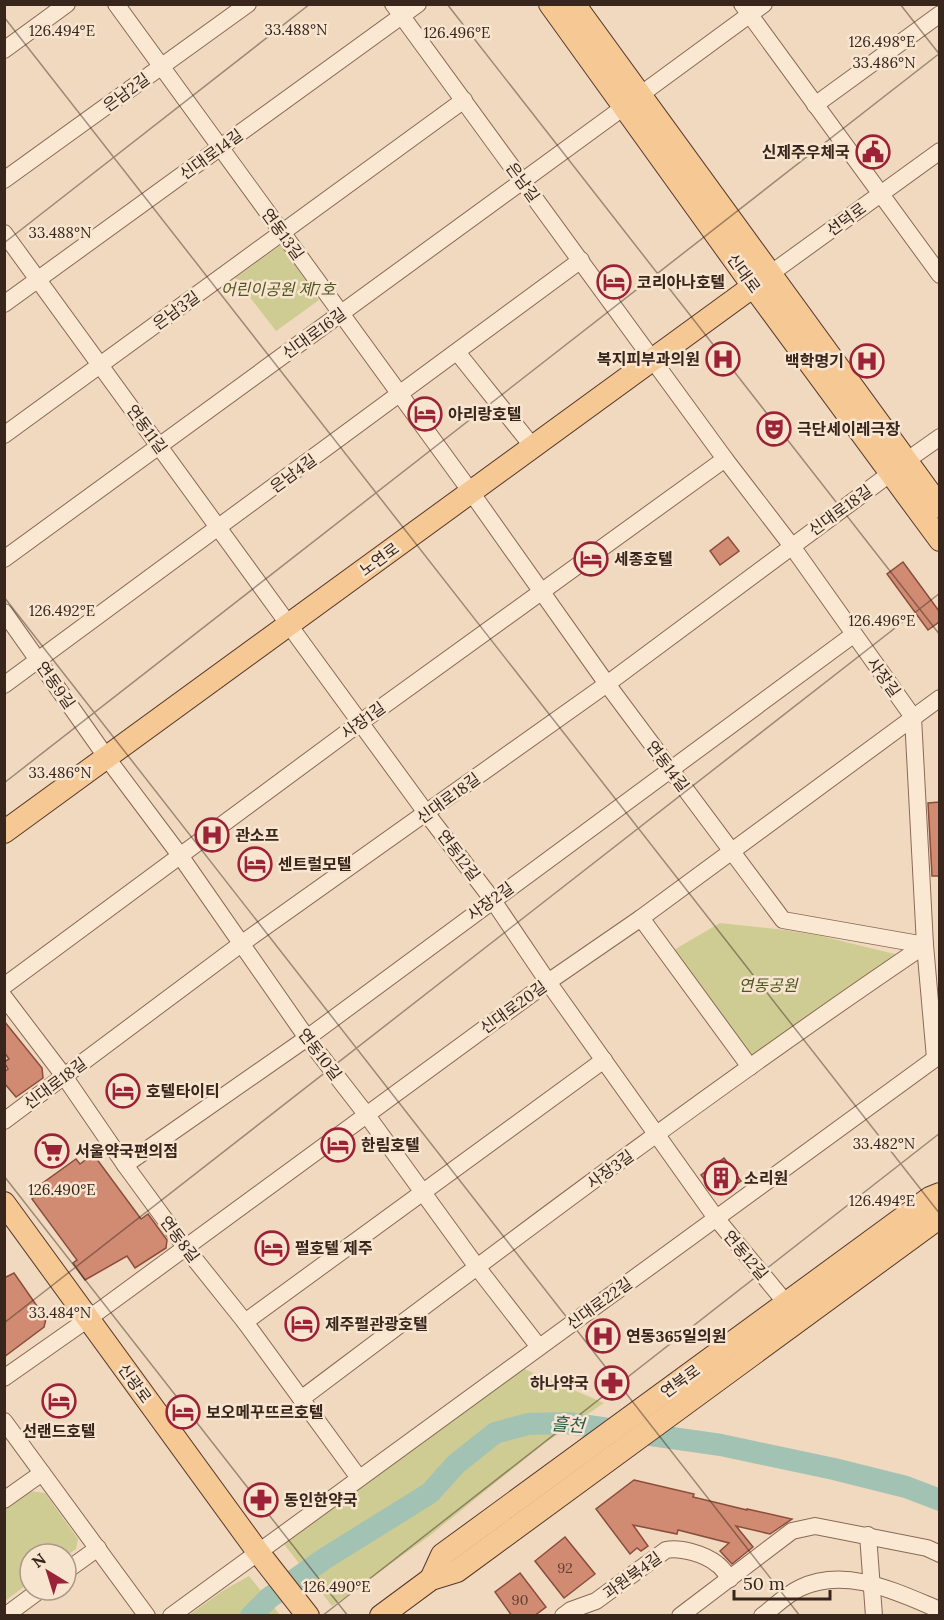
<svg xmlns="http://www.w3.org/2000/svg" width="944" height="1620" font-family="Lora,'Noto Sans KR',serif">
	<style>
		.green { fill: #cecc92 }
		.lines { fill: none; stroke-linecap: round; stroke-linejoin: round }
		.river { stroke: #a2c2b3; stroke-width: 22 }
		.building { fill: #d08b72; stroke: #8a4e3b; stroke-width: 1.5 }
		.minor-casing { stroke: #8a6956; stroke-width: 18 }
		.major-casing { stroke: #57382b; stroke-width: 24 }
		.minor { stroke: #fbe8d2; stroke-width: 16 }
		.major { stroke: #f6c894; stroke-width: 22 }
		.ticks { fill: none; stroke: #38251c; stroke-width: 1.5; stroke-opacity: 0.45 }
		.labels { text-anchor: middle; stroke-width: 5; stroke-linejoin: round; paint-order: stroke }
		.number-label { font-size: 14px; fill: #5e3e32 }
		.street-label { font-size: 16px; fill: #38251c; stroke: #f7e5cf }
		.poi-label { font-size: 16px; font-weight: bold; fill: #38251c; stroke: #f7e5cf; text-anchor: start }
		.park-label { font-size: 16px; font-style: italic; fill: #515621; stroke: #f7e5cf }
		.water-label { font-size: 18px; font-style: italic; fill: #2a594e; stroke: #f7e5cf }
		.ticks-label { font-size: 15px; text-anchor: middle; fill: #38251c; stroke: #f7e5cf; stroke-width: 5; stroke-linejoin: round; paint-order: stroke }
	</style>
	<rect width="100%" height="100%" fill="#f0d9bf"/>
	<g class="green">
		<path d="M281,245L319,300L276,331L235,278Z"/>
		<path d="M720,923L785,930L821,936L907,957L755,1063L672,951Z"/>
		<path d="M522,1368L604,1403L545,1443L428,1537L332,1606L284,1544Z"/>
		<path d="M30,1491L45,1493L78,1539L76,1549L66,1556V1554H30V1582L5,1601L4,1510Z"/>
		<path d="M249,1576L280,1615H189L224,1590Z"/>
	</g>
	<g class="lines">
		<path class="river" d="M251,1616L269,1598L324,1559L430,1493L456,1464L495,1433L528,1424L567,1423L721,1445L834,1469L906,1487L940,1500"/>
	</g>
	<g class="building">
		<path d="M728,537L739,551L720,565L710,551Z"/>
		<path d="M903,562L939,611V622L928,630L887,574Z"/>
		<path d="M939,802V876H932L928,803Z"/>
		<path d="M4,1021L42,1068L43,1078L16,1097L4,1083V1072L8,1069L4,1062L9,1059L4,1052Z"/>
		<path d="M93,1154L141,1219L148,1214L167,1240L166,1248L135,1268L127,1256L85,1280L73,1263L77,1260L32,1199L44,1190L40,1185L76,1159L80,1164Z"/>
		<path d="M724,1158L741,1181L722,1194L710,1187L701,1175Z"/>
		<path d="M14,1273L46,1319L44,1327L4,1357V1278Z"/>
		<path d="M634,1480L694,1494L693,1497L747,1510V1509L792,1519L770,1534L736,1526L753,1547L732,1564L720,1551L729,1543L678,1530L677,1534L633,1525L648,1546L641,1551L637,1548L630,1554L596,1509Z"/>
		<path d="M565,1537L595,1574L564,1598L535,1561Z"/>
		<path d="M520,1573L546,1607L534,1616H512L495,1592Z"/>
	</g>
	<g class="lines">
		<g class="minor-casing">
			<g id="minor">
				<path d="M116,4L471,492L607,684L783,920L925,945"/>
				<path d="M393,4L725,459L791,545L913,717L925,945L935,1058"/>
				<path d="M742,4L940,275"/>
				<path d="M4,50L67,4"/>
				<path d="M640,95L764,4"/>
				<path d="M815,105L940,14"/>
				<path d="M4,180L248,4"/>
				<path d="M4,233L289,625L427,814L492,899L548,982L716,1218L786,1303"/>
				<path d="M770,274L940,151"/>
				<path d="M4,304L418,4"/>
				<path d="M457,352L533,447"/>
				<path d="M4,435L464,100"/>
				<path d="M906,461L940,437"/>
				<path d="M4,559L624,107"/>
				<path d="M4,612L107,758L179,854L307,1038L366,1114L477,1267L539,1347"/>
				<path d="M4,685L581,260"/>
				<path d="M641,918L750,1067"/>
				<path d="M4,986L361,722L725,459"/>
				<path d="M4,997L64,1076L125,1165L185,1247L245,1322L359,1478"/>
				<path d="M4,1121L241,944L607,684L891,473"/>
				<path d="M125,1165L307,1038L853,635"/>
				<path d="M245,1322L604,1060"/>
				<path d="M4,1378L88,1319L548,982L641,918L940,698"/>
				<path d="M301,1399C506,1245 712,1089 925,945"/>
				<path d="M4,1421L147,1616"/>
				<path d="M4,1500L42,1473"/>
				<path d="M868,1535L874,1616"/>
				<path d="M66,1571L98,1548"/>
				<path d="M5,1616L40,1590"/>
				<path d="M171,1616L940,1055"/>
				<path d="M563,1616L571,1610L596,1601L666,1550C680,1547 705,1554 717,1564C722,1567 726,1574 730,1579"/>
				<path d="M680,1616L792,1531L815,1526L927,1548L940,1554"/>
				<path d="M762,1616C774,1607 787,1594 800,1588C846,1566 896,1592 940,1610"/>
			</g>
		</g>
		<g class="major-casing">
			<g id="major">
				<path d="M550,4L753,286L940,540"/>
				<path d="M574,4L940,507"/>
				<path d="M4,832L770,274"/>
				<path d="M4,1203L258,1552L308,1616"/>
				<path d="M431,1579L442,1555L930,1198L940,1194"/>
				<path d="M381,1616L431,1579L457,1571L940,1217"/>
			</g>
		</g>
		<use href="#minor" class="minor"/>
		<use href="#major" class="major"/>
	</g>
	<path class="ticks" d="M447,4L940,635M900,4L940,55M4,17L940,1214M4,243L310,4M4,597L800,1616M4,783L940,53M4,1176L348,1616M4,1323L940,593M322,1616L940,1133"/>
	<defs>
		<g id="civic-ring" transform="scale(1.725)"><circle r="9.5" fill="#f7e5cf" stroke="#9c2337" stroke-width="1.5"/><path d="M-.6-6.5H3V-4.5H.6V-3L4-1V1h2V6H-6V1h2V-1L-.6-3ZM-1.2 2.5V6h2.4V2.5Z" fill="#9c2337"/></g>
		<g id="hotel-ring" transform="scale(1.725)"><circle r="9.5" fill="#f7e5cf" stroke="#9c2337" stroke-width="1.5"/><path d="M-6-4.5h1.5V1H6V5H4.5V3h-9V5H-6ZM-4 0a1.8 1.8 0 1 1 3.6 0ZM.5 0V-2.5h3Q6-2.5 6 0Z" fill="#9c2337"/></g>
		<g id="hospital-ring" transform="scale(1.725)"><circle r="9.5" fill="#f7e5cf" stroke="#9c2337" stroke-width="1.5"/><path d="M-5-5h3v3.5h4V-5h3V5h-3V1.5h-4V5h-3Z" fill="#9c2337"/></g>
		<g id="theatre-ring" transform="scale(1.725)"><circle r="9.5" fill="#f7e5cf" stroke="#9c2337" stroke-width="1.5"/><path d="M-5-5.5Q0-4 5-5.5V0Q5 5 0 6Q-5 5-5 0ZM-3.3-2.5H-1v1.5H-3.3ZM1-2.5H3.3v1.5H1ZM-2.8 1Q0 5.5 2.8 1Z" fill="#9c2337"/></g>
		<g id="supermarket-ring" transform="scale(1.725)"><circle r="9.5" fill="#f7e5cf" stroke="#9c2337" stroke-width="1.5"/><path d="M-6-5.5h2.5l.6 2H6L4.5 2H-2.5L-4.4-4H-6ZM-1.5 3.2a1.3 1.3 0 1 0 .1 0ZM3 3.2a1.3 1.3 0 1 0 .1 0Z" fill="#9c2337"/></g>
		<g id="building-ring" transform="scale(1.725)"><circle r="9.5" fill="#f7e5cf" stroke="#9c2337" stroke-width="1.5"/><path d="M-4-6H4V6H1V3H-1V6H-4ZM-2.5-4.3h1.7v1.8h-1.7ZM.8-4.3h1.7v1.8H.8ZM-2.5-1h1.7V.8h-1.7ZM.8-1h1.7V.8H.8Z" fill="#9c2337"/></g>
		<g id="pharmacy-ring" transform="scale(1.725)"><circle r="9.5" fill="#f7e5cf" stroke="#9c2337" stroke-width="1.5"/><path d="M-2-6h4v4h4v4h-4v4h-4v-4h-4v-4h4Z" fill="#9c2337"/></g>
	</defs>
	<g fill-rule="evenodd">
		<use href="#civic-ring" x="873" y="152"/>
		<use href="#hotel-ring" x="614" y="282"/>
		<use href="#hospital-ring" x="723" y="359"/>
		<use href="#hospital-ring" x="867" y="361"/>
		<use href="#hotel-ring" x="425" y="414"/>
		<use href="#theatre-ring" x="774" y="429"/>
		<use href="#hotel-ring" x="591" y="559"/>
		<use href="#hospital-ring" x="212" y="835"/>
		<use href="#hotel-ring" x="255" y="864"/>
		<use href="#hotel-ring" x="123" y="1091"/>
		<use href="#hotel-ring" x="338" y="1145"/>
		<use href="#supermarket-ring" x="52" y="1151"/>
		<use href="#building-ring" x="721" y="1178"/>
		<use href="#hotel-ring" x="272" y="1248"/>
		<use href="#hotel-ring" x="302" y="1324"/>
		<use href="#hospital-ring" x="603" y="1336"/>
		<use href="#pharmacy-ring" x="612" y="1383"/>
		<use href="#hotel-ring" x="59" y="1401"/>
		<use href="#hotel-ring" x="183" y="1412"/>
		<use href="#pharmacy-ring" x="261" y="1500"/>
	</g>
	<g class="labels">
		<g class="number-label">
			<text x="565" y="1573">92</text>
			<text x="520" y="1605">90</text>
		</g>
		<g class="street-label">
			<text transform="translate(126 92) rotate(-36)" y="6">은남2길</text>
			<text transform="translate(211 154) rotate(-36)" y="6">신대로14길</text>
			<text transform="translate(523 182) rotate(54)" y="6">은남길</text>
			<text transform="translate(846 219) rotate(-36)" y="6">선덕로</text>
			<text transform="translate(283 234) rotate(54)" y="6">연동13길</text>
			<text transform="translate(744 273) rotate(54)" y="6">신대로</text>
			<text transform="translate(176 310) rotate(-36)" y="6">은남3길</text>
			<text transform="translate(314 333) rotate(-36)" y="6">신대로16길</text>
			<text transform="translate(147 429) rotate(54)" y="6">연동11길</text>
			<text transform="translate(293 473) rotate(-36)" y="6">은남4길</text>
			<text transform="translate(840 510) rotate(-36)" y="6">신대로18길</text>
			<text transform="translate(379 559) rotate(-36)" y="6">노연로</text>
			<text transform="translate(884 677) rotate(54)" y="6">사장길</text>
			<text transform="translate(56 685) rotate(55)" y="6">연동9길</text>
			<text transform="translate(363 720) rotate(-36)" y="6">사장1길</text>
			<text transform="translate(668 766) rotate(53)" y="6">연동14길</text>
			<text transform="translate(448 798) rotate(-36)" y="6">신대로18길</text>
			<text transform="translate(459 855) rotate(53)" y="6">연동12길</text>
			<text transform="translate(490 901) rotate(-36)" y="6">사장2길</text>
			<text transform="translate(513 1007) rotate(-36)" y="6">신대로20길</text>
			<text transform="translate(320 1054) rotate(53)" y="6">연동10길</text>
			<text transform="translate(55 1083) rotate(-37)" y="6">신대로18길</text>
			<text transform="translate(610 1169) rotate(-36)" y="6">사장3길</text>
			<text transform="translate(180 1239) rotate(53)" y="6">연동8길</text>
			<text transform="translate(746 1255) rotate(50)" y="6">연동12길</text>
			<text transform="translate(599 1303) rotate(-36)" y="6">신대로22길</text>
			<text transform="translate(680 1381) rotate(-36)" y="6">연북로</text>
			<text transform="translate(135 1383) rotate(54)" y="6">신광로</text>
			<text transform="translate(632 1575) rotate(-36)" y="6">과원북4길</text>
		</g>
		<g class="poi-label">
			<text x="850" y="158" text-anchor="end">신제주우체국</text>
			<text x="637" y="288">코리아나호텔</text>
			<text x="700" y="365" text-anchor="end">복지피부과의원</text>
			<text x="844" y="367" text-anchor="end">백학명기</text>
			<text x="448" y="420">아리랑호텔</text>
			<text x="797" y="435">극단세이레극장</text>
			<text x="614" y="565">세종호텔</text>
			<text x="235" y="841">관소프</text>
			<text x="278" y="870">센트럴모텔</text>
			<text x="146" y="1097">호텔타이티</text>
			<text x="361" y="1151">한림호텔</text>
			<text x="75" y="1157">서울약국편의점</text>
			<text x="744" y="1184">소리원</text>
			<text x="295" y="1254">펄호텔 제주</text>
			<text x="325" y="1330">제주펄관광호텔</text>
			<text x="626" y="1342">연동365일의원</text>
			<text x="589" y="1389" text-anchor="end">하나약국</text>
			<text x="206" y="1418">보오메꾸뜨르호텔</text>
			<text x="59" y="1437" text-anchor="middle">선랜드호텔</text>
			<text x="284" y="1506">동인한약국</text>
		</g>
		<g class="park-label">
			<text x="278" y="295">어린이공원 제7호</text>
			<text x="768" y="991">연동공원</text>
		</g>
		<g class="water-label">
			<text transform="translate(568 1425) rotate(4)" y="6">흘천</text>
		</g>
	</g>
	<g class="ticks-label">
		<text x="296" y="35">33.488°N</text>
		<text x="62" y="36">126.494°E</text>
		<text x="457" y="38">126.496°E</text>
		<text x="882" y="47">126.498°E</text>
		<text x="884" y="68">33.486°N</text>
		<text x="60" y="238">33.488°N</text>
		<text x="62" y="616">126.492°E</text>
		<text x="882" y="626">126.496°E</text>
		<text x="60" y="778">33.486°N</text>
		<text x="884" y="1149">33.482°N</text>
		<text x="62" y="1195">126.490°E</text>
		<text x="882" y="1206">126.494°E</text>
		<text x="60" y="1318">33.484°N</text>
		<text x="337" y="1592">126.490°E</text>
	</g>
	<rect width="944" height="1620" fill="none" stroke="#38251c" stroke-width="12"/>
	<g transform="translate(48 1572) rotate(322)"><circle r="28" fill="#f7e5cf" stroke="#ab9887" stroke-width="1.5"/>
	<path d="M0-4.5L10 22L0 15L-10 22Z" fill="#9c2337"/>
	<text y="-9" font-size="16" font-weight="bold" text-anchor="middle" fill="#38251c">N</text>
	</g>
	<path d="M734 1590v9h96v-9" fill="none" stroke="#38251c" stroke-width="3"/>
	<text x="743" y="1590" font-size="18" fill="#38251c" stroke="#f7e5cf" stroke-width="4.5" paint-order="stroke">50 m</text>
</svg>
